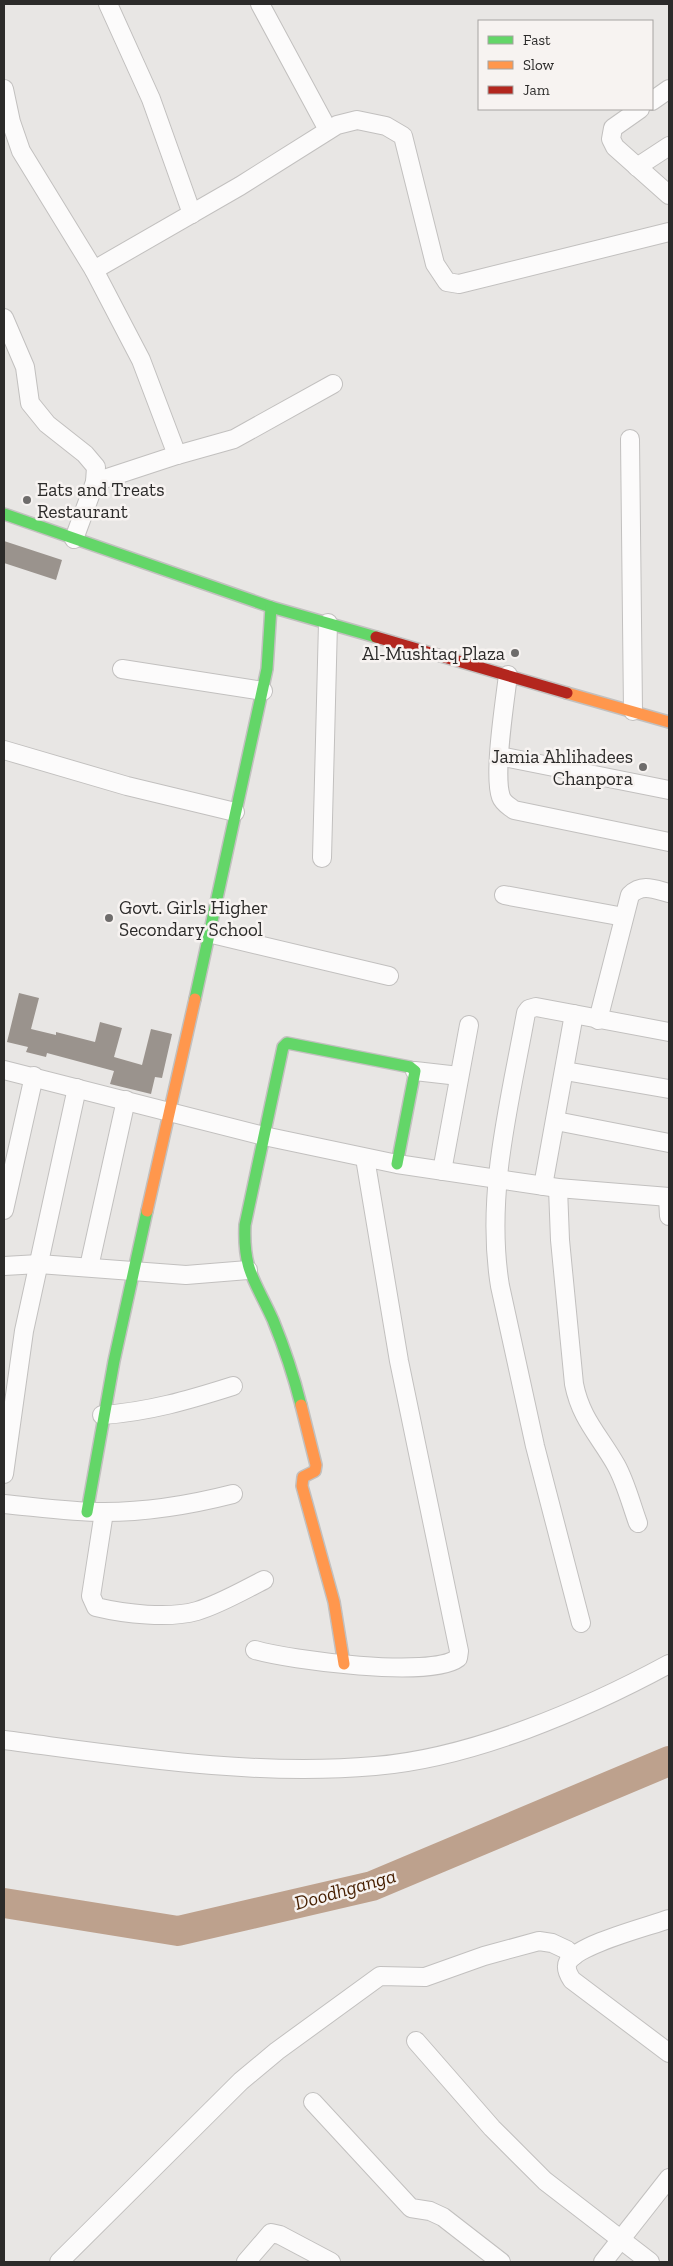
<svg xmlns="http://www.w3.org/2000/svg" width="673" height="2266" font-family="'Zilla Slab',serif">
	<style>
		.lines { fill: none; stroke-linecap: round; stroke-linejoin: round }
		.river { stroke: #bda18d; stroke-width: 30 }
		.building { fill: #9a938d }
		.street-casing { stroke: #c2c0bf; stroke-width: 20 }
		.fast-casing { stroke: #c2c0bf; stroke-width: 14 }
		.slow-casing { stroke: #c2c0bf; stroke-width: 14 }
		.jam-casing { stroke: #c2c0bf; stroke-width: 14 }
		.street { stroke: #fcfbfb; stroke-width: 18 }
		.fast { stroke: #63d668; stroke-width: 11 }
		.slow { stroke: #ff974d; stroke-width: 11 }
		.jam { stroke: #b3261e; stroke-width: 11 }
		.poi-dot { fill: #6e6c6b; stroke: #f7f3f1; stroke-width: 2 }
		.labels { text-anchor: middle; stroke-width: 5; stroke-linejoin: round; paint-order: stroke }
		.poi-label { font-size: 19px; fill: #2c2b2a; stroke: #f7f3f1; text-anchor: start }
		.water-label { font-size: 20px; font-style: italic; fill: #461f00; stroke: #f7f3f1 }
	</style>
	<rect width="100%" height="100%" fill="#e8e6e4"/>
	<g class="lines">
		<path class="river" d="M4,1903L178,1931L372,1886L669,1761"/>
	</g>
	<g class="building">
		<path d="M4,541L62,560L56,580L4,563Z"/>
		<path d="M19,993L39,998L31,1029L56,1035V1032L95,1042L100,1022L122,1028L114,1057L142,1065L151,1029L172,1034L162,1078L155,1077L151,1094L110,1084L114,1071L47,1053L46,1057L26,1052L28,1047L7,1042Z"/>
	</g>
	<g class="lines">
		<g class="street-casing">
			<g id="street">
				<path d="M108,4L151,99L192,214"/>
				<path d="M260,4L328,130"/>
				<path d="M4,89L11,122L21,151L94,270L141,360L177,455"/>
				<path d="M652,101L669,89"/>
				<path d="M640,109L613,128L611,139L615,147L669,195"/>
				<path d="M637,167L669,146"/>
				<path d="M94,270L240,186L337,125L357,120L386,126L403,136L435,264L447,282L459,284L669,232"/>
				<path d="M4,318L25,367L30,403L47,424L85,454L96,467L95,482L74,539"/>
				<path d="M630,439L633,711"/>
				<path d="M95,482L177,455L234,439L333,384"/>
				<path d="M122,669L263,691"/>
				<path d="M508,675C505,701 493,775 501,797C503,803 509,806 514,810L669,842"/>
				<path d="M4,750L127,786L235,812"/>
				<path d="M499,756L669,790"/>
				<path d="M322,858L328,623"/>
				<path d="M504,895L624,917"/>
				<path d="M208,933L389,976"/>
				<path d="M598,1020L630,895C642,883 654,889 669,893"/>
				<path d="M4,1070L264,1136L397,1164L558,1188L669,1197"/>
				<path d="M415,1071L459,1076"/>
				<path d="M565,1071L669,1089"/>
				<path d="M556,1121L669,1143"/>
				<path d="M442,1171L469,1025"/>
				<path d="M543,1186L574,1014"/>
				<path d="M558,1188L560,1240L574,1384C581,1419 599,1435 616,1465C626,1483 631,1504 638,1523"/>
				<path d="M668,1197L669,1216"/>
				<path d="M4,1210L34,1076"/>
				<path d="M4,1266L39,1264L186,1275L248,1270"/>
				<path d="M89,1267L126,1100"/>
				<path d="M102,1415C148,1412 189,1400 233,1386"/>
				<path d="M4,1474L24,1331L77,1088"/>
				<path d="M4,1504C37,1507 70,1512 104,1512C148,1512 190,1505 233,1494"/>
				<path d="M104,1512L91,1596L96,1607C125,1614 169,1619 197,1611C220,1604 242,1591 264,1580"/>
				<path d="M581,1623L535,1446L500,1286C485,1194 510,1102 526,1013L529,1009L536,1007L669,1032"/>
				<path d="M255,1650C289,1660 431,1679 458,1658L459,1651L399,1361L365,1158"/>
				<path d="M4,1740C126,1756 252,1777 375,1766C472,1758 584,1710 669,1664"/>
				<path d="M669,1919C647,1927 579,1944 568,1962C565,1968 568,1974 572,1980L669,2053"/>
				<path d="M416,2041L492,2128L545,2181L650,2262"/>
				<path d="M313,2102L411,2208L430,2211L443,2217L501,2262"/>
				<path d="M59,2262L241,2081L277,2051L380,1976L425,1977L484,1956L539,1941L552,1943L567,1950L574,1956"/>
				<path d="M246,2262L271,2233L280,2235L331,2262"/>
				<path d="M603,2262L669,2178"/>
			</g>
		</g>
		<g class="fast-casing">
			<g id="fast">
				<path d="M4,514L271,607L376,637"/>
				<path d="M195,999L267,669L271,607"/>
				<path d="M301,1405C294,1377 284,1347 273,1320C255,1280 243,1271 245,1225L283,1047L287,1043L410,1067L415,1071L397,1164"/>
				<path d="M87,1512L114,1361L147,1211"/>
			</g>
		</g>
		<g class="slow-casing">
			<g id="slow">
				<path d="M567,693L669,722"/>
				<path d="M147,1211L195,999"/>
				<path d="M301,1405L316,1465L315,1471L303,1477L302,1486L334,1602L344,1664"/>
			</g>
		</g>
		<g class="jam-casing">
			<path id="jam" d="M376,637L567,693"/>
		</g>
		<use href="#street" class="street"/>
		<use href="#fast" class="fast"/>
		<use href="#slow" class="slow"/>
		<use href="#jam" class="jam"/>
	</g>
	<g class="poi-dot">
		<circle cx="27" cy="500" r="5"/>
		<circle cx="515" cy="653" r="5"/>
		<circle cx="643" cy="767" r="5"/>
		<circle cx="109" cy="918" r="5"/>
	</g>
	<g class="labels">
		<g class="poi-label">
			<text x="37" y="496">Eats and Treats<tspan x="37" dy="22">Restaurant</tspan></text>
			<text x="505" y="660" text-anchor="end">Al-Mushtaq Plaza</text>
			<text x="633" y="763" text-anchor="end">Jamia Ahlihadees<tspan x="633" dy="22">Chanpora</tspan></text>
			<text x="119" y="914">Govt. Girls Higher<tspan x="119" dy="22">Secondary School</tspan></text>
		</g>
		<g class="water-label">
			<text transform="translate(345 1889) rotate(-16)" y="7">Doodhganga</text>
		</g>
	</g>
	<rect width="673" height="2266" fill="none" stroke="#2c2b2a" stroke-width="10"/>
	<rect x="478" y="20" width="175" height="90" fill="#f7f3f1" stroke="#a6a3a1"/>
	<rect x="488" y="36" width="25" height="8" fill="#63d668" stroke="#a6a3a1"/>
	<text x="523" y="45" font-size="15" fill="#2c2b2a">Fast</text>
	<rect x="488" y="61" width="25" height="8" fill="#ff974d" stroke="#a6a3a1"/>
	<text x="523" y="70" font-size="15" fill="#2c2b2a">Slow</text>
	<rect x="488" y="86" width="25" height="8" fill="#b3261e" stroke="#a6a3a1"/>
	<text x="523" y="95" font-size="15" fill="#2c2b2a">Jam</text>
</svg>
